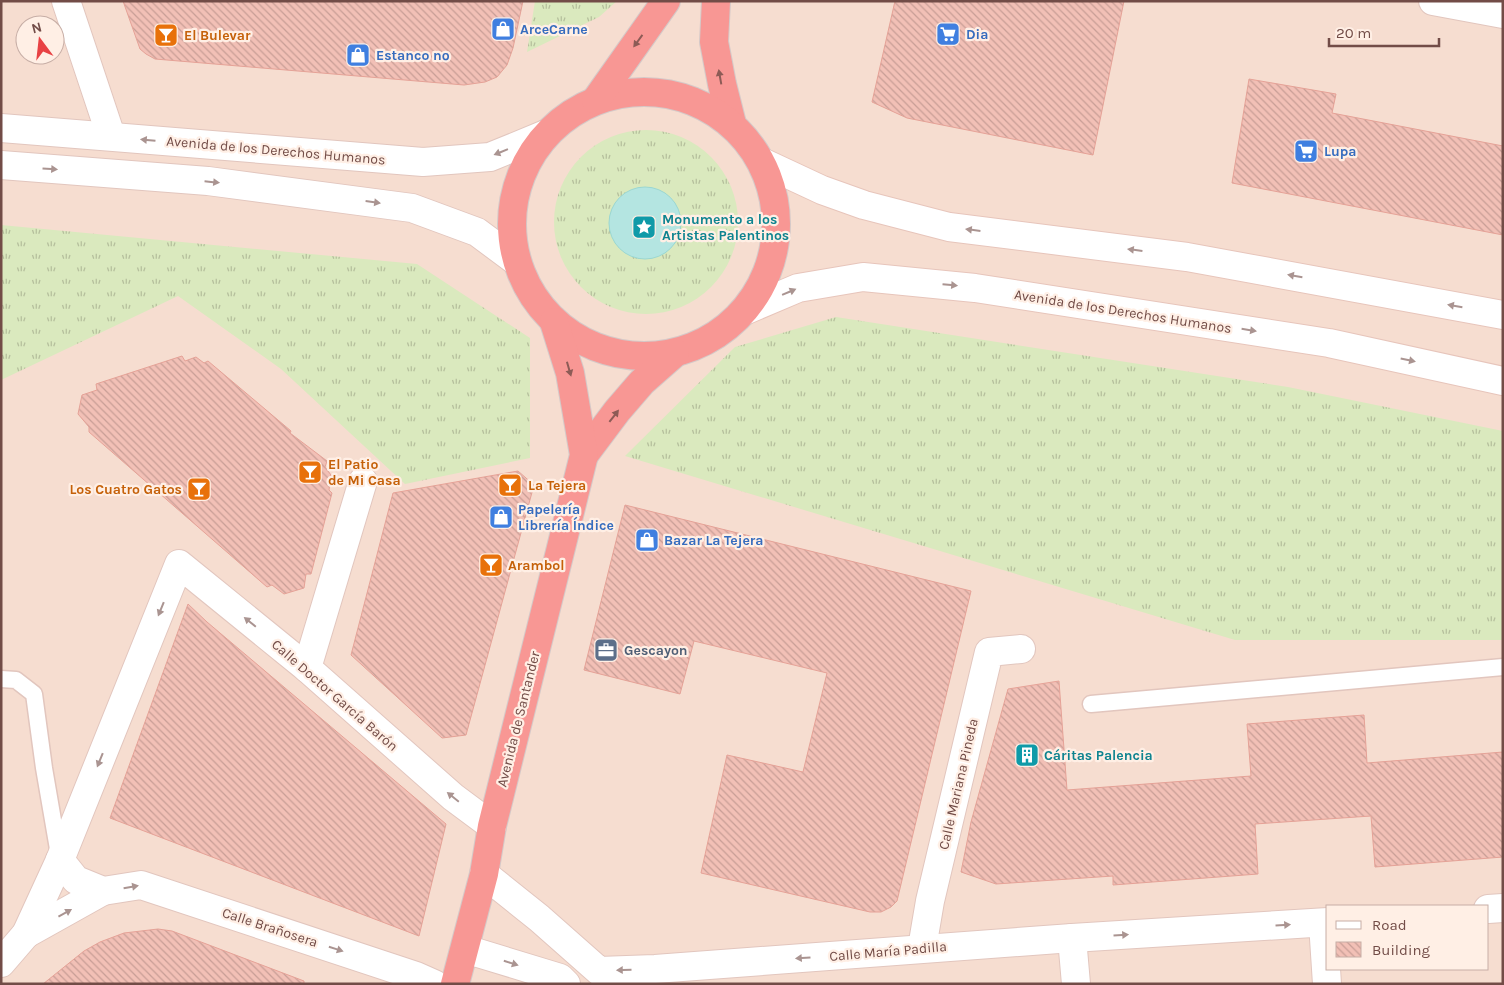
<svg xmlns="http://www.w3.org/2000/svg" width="1504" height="985" font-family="Karla,sans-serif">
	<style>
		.residential { fill: #f6ddd0; fill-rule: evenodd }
		.grass { fill: url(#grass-tufts) }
		.water { fill: #b4e5e1; stroke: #9ad7d2 }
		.building { fill: url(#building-back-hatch); stroke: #e5a297 }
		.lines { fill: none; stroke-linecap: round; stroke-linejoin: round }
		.lane-casing { stroke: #e2c6be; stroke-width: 19 }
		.street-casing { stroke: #e2c6be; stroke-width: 30 }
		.secondary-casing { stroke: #e7c5bb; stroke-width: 30 }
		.highway-casing { stroke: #d5c9c8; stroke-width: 30 }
		.lane { stroke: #fff; stroke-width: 16 }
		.street { stroke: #fff; stroke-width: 28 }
		.secondary { stroke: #fff; stroke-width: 28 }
		.highway { stroke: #f89794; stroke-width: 28 }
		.oneway { fill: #8d5b56 }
		.oneway2 { fill: #aa9491 }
		.labels { text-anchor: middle; stroke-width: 4.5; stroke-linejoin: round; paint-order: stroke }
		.shop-label { font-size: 14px; font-weight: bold; fill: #366cbe; stroke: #ffefe5; text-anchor: start }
		.food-label { font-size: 14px; font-weight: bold; fill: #c56008; stroke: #ffefe5; text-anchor: start }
		.street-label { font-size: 14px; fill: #724c47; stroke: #ffefe5 }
		.culture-label { font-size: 14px; font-weight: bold; fill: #0d838f; stroke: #ffefe5; text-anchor: start }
		.service-label { font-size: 14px; font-weight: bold; fill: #4e5e75; stroke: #ffefe5; text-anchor: start }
	</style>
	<defs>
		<pattern id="grass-tufts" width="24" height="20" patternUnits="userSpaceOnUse" patternTransform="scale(1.25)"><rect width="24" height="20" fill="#dae9be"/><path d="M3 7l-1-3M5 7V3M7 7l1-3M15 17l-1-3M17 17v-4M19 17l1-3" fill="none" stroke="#b5bf9c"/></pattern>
		<pattern id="building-back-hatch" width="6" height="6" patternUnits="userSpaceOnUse" patternTransform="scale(1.25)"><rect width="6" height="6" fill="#f2c0b6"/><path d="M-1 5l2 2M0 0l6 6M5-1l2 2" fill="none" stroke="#c89e96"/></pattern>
	</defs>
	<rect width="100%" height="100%" fill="#fceadf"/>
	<path class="residential" d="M1,1H1503V984H1ZM25,25H55V55H25ZM1328,906H1488V969H1328Z"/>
	<g class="grass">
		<path d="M535,1H617L599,17L527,52Z"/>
		<circle cx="646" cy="222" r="92"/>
		<path d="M1,225L417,264L530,338V458L405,484L281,369L178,296L1,380Z"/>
		<path d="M836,317L1288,387L1503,431V640H1235L625,456L735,347Z"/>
	</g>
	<circle class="water" cx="645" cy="223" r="36"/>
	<g class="building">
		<path d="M123,1H523L513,48L507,65L497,77L485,82L464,85L155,59L146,54L140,49Z"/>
		<path d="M895,1H1124L1093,155L907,118L872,102Z"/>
		<path d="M1249,79L1336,94L1332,113L1503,146V235L1232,183Z"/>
		<path d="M182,356L185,361L196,357L204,363L208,361L291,431L290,433L327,461L325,467L331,475L329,490L332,493L311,574H306L304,588L284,594L272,585L267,587L89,432V427L78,414L82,395L97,390L96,384Z"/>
		<path d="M518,471L534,485L466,735L442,738L351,655L393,493Z"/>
		<path d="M625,505L971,591L897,901L891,907L881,912H870L701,873L727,755L803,772L827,673L694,641L680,694L584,670Z"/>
		<path d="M188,604L207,622L446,824L419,936L110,818Z"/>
		<path d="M1059,681L1067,790L1251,776L1247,724L1364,715L1367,763L1503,752V857L1375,867L1371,816L1255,824L1258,874L1113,885V876L996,884L961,872L971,822L1008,689Z"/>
		<path d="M158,929L172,931L304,981V984H43L84,951L100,942L124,933Z"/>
	</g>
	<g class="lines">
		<g class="lane-casing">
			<g id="lane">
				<path d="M1,679L16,680L34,694L44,768L59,855"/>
				<path d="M1091,704L1503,667"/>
			</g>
		</g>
		<g class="street-casing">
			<g id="street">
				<path d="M66,1L111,136"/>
				<path d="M1433,1L1503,14"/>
				<path d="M1,128L423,162L490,157L546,134"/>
				<path d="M1,165L208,181L412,208L477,232L516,261"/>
				<path d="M307,668L363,481"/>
				<path d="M60,860L76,880L103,891L141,885L416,976L434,984"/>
				<path d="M484,874L539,918L599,971L655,969L1072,938L1328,922"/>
				<path d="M1488,909L1503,908"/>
				<path d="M1323,923L1327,984"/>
				<path d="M26,934L103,891"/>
				<path d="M1072,938L1076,984"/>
				<path d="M922,948L930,901L989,652L1021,649"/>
				<path d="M465,949L560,978L566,984"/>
				<path d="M1,963L26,934L60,860L179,564L307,668L453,797L492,826"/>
			</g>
		</g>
		<g class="secondary-casing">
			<g id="secondary">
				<path d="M762,162L822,190L864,205L949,227L1187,257L1503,315"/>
				<path d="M744,311L798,288L863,277L975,288L1329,343L1503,381"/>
			</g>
		</g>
		<g class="highway-casing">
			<g id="highway">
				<path d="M716,1L714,42L722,84L732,124"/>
				<circle cx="644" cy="224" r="132"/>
				<path d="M596,100L666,1"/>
				<path d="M584,455L617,411L642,382L675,353"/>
				<path d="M455,984L484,874L492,826L584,455L570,373L554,322"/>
			</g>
		</g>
		<use href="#lane" class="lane"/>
		<use href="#street" class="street"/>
		<use href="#secondary" class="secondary"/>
		<use href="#highway" class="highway"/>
	</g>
	<defs><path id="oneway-solid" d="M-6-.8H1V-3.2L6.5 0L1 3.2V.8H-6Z" transform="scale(1.25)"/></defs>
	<g class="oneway">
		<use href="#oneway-solid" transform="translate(638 41) rotate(126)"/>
		<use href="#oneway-solid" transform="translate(720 77) rotate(-100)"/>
		<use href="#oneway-solid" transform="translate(569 369) rotate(74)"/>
		<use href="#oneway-solid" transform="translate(614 416) rotate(-52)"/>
	</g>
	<g class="oneway2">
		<use href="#oneway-solid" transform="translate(148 140) rotate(-175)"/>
		<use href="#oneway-solid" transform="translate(501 152) rotate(158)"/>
		<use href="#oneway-solid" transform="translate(50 169) rotate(4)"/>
		<use href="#oneway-solid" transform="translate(212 182) rotate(6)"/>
		<use href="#oneway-solid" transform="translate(373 202) rotate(8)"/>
		<use href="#oneway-solid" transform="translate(973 230) rotate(-173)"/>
		<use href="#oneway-solid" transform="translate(1135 250) rotate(-173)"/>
		<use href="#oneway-solid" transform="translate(1295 276) rotate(-170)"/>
		<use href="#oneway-solid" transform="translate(950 285) rotate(5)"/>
		<use href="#oneway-solid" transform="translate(789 292) rotate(-23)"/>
		<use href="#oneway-solid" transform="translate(1455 306) rotate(-170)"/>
		<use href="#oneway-solid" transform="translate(1249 330) rotate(9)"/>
		<use href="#oneway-solid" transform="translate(1408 360) rotate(12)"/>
		<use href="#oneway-solid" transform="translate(161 609) rotate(112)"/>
		<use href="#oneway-solid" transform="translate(250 622) rotate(-141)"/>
		<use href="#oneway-solid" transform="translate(100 760) rotate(112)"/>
		<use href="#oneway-solid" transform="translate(453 797) rotate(-141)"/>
		<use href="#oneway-solid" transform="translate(131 887) rotate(-10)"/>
		<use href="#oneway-solid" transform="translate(65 913) rotate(-29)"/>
		<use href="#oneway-solid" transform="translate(1283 925) rotate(-4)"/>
		<use href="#oneway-solid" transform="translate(1121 935) rotate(-4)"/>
		<use href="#oneway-solid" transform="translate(336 949) rotate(18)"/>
		<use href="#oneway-solid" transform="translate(803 958) rotate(176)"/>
		<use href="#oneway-solid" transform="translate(511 963) rotate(17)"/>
		<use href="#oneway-solid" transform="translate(624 970) rotate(179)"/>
	</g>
	<defs>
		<g id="shop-square" transform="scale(1.25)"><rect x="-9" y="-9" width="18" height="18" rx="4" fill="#3f7fe0" stroke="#ffefe5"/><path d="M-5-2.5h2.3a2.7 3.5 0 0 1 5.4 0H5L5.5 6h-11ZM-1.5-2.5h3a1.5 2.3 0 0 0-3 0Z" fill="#fff"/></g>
		<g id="supermarket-square" transform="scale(1.25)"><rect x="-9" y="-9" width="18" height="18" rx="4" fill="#3f7fe0" stroke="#ffefe5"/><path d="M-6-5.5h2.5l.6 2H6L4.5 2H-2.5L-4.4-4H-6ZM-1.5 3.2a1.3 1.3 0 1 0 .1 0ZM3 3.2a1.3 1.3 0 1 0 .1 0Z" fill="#fff"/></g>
		<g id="bar-square" transform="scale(1.25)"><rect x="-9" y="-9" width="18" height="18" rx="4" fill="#e8710a" stroke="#ffefe5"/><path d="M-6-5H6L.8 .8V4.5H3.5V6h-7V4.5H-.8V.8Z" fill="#fff"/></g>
		<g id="sight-square" transform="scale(1.25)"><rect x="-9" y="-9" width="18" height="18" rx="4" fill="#0f9aa8" stroke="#ffefe5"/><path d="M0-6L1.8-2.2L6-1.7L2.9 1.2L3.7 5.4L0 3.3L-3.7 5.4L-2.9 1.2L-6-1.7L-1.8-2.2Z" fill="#fff"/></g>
		<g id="office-square" transform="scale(1.25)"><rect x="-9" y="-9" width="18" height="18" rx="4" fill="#5c6f8a" stroke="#ffefe5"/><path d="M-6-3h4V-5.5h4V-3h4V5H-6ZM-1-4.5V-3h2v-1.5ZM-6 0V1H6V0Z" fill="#fff"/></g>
		<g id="building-square" transform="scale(1.25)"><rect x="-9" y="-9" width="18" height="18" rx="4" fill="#0f9aa8" stroke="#ffefe5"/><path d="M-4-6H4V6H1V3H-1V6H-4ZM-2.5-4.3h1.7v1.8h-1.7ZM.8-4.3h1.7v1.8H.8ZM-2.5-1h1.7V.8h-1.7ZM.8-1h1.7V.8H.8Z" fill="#fff"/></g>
	</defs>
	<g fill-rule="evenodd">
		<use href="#shop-square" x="503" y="29"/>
		<use href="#supermarket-square" x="948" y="34"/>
		<use href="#bar-square" x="166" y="35"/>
		<use href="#shop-square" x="358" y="55"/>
		<use href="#supermarket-square" x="1306" y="151"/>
		<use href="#sight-square" x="644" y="227"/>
		<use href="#bar-square" x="310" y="472"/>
		<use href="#bar-square" x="510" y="485"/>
		<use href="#bar-square" x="199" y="489"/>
		<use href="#shop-square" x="501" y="517"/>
		<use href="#shop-square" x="647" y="540"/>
		<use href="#bar-square" x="491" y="565"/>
		<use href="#office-square" x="606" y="650"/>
		<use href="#building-square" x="1027" y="755"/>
	</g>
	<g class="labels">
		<g class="shop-label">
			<text x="520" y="34">ArceCarne</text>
			<text x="966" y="39">Dia</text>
			<text x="376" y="60">Estanco nº</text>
			<text x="1324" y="156">Lupa</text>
			<text x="518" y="514">Papelería<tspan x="518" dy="16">Librería Índice</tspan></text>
			<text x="664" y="545">Bazar La Tejera</text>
		</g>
		<g class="food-label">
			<text x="184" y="40">El Bulevar</text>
			<text x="328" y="469">El Patio<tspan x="328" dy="16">de Mi Casa</tspan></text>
			<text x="528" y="490">La Tejera</text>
			<text x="182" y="494" text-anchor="end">Los Cuatro Gatos</text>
			<text x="508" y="570">Arambol</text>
		</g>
		<g class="street-label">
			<text transform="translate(276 150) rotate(5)" y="5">Avenida de los Derechos Humanos</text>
			<text transform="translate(1123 311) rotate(9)" y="5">Avenida de los Derechos Humanos</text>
			<text transform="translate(335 695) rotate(41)" y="5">Calle Doctor García Barón</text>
			<text transform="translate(518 719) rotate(-76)" y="5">Avenida de Santander</text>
			<text transform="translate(958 784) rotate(-77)" y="5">Calle Mariana Pineda</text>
			<text transform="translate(270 927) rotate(18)" y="5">Calle Brañosera</text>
			<text transform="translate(888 951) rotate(-5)" y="5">Calle María Padilla</text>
		</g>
		<g class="culture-label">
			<text x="662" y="224">Monumento a los<tspan x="662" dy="16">Artistas Palentinos</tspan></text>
			<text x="1044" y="760">Cáritas Palencia</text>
		</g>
		<g class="service-label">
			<text x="624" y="655">Gescayon</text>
		</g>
	</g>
	<rect width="1504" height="985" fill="none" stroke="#724c47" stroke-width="5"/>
	<rect x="1326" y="905" width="162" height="65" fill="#ffefe5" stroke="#c7aea6"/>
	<rect x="1336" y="921" width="25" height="8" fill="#ffffff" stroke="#c7aea6"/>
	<text x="1372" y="930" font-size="15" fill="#724c47">Road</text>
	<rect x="1336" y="942" width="25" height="15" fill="url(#building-back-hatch)" stroke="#c7aea6"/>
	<text x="1372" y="955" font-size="15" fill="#724c47">Building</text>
	<g transform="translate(40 40) rotate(345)"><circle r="24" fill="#ffefe5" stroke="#c7aea6"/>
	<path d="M0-4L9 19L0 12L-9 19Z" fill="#e84244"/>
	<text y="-8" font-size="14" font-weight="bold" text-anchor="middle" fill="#724c47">N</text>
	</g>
	<path d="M1329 38v8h110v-8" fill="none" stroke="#724c47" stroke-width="2.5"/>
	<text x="1336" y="38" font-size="15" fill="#724c47" stroke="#ffefe5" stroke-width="4" paint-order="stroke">20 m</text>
</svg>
